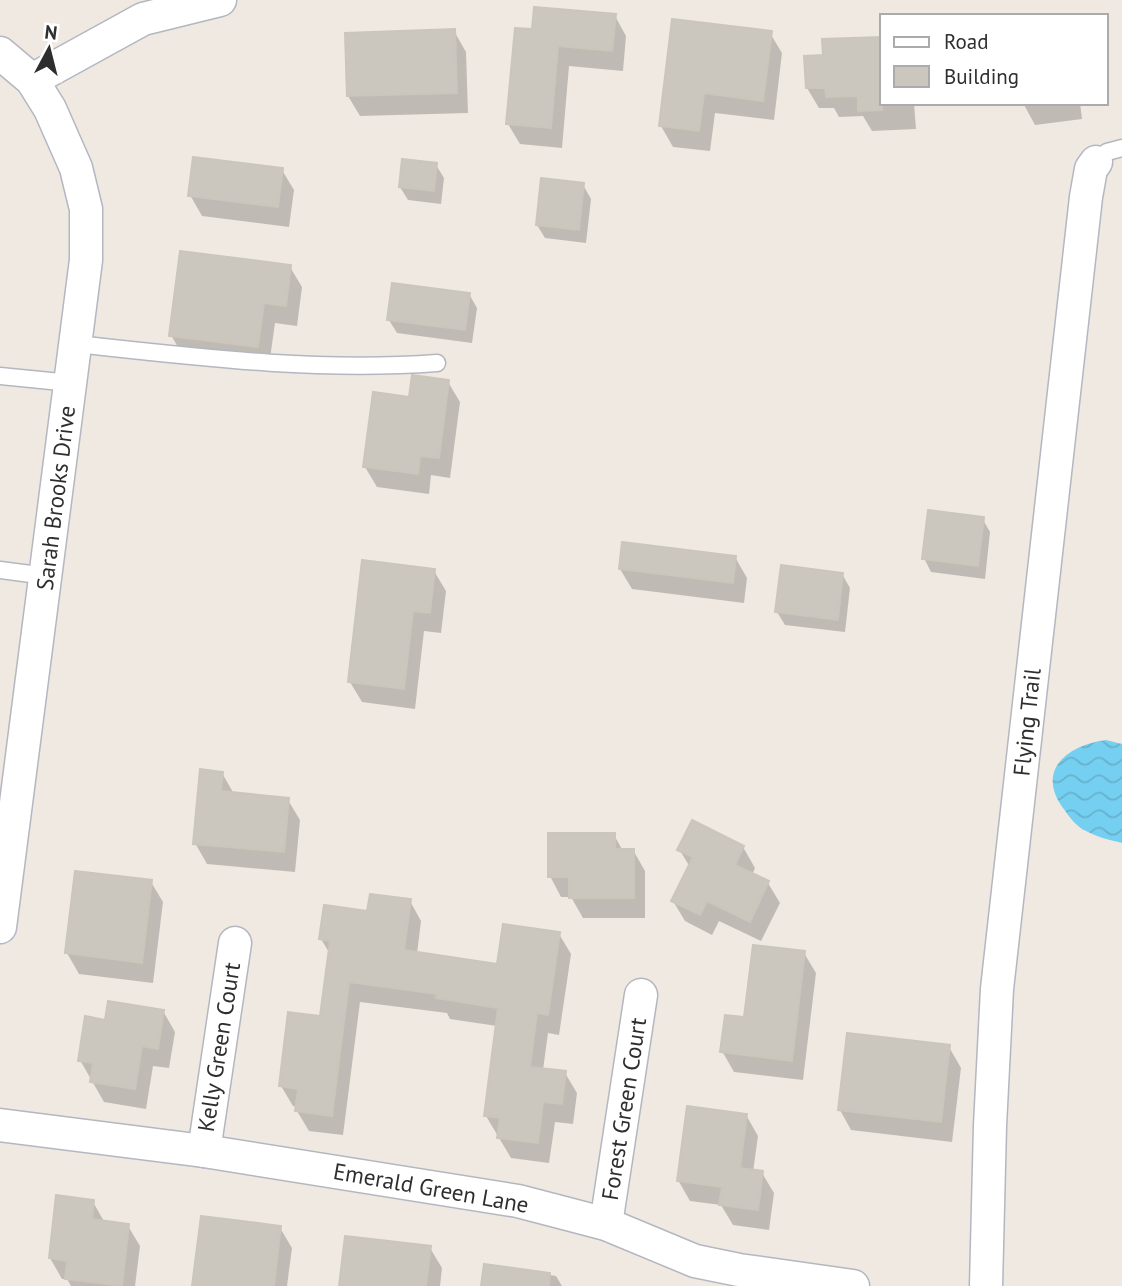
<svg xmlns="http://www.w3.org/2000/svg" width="1122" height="1286" font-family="'PT Sans',sans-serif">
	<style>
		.water { fill: url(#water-waves) }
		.shadow { fill: #0003 }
		.building { fill: #cbc7bf; stroke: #cbc5ba; stroke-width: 2 }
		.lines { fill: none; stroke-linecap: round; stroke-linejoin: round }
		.service-casing { stroke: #b4b7c1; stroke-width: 19 }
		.minor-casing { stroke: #b4b7c1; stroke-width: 35 }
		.service { stroke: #fff; stroke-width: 16 }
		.minor { stroke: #fff; stroke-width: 32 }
		.labels { text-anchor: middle; stroke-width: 5; stroke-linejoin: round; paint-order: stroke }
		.street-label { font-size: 23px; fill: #2e2e2e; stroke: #fff }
	</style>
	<defs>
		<pattern id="water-waves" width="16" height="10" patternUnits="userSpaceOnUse" patternTransform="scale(1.75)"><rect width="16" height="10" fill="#75cff0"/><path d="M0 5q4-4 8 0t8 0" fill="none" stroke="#66b2ce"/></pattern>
	</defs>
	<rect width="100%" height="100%" fill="#efe9e1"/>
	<path class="water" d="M1106,740L1122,744V843C1110,840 1097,837 1086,831C1076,827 1069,816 1063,808C1035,769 1069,745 1106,740Z"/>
	<g class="shadow">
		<path d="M615,16L626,36L623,71L569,66L562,148L520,144L508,124L533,31Z"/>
		<path d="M454,31L466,52L468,113L360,116L348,96Z"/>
		<path d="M770,33L782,53L774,120L715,113L710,151L673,147L661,126Z"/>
		<path d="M882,39V103H914L916,129L872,131L863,116L839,117L834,108H819L807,88L824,56V41Z"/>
		<path d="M992,103H1018L994,106Z"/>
		<path d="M1023,103H1080L1082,119L1035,125Z"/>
		<path d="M436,165L444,178L441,204L408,200L400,187Z"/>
		<path d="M282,170L294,190L289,227L202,216L190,195Z"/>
		<path d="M583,185L591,199L586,243L545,238L537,225Z"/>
		<path d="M290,267L302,287L297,326L275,323L269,366L183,356L171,335Z"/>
		<path d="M469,294L477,308L472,343L397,333L389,320Z"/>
		<path d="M448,382L460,402L450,478L431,475L429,494L377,487L365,467L410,399Z"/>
		<path d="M982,518L990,532L985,579L931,572L924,558Z"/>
		<path d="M735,557L747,578L744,603L632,589L620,569Z"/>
		<path d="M434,571L446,591L441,633L424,631L415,709L362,702L350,682Z"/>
		<path d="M842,574L850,588L845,632L785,625L777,612Z"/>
		<path d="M222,773L234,794L288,800L300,820L295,872L207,864L195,843Z"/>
		<path d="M614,835L623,851L633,850L645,871V918H583L571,897H561L550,876Z"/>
		<path d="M743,847L755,868L752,875L768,883L780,903L761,941L719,921L712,935L685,921L673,901L690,867L679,849Z"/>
		<path d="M151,882L163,902L153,983L79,974L67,953Z"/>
		<path d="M410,901L421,921L417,954L499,966L559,934L571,954L559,1035L548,1033L543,1070L565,1073L577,1093L573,1124L555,1122L549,1163L511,1158L486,1116L497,1026L450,1019L447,1013L360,1002L343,1135L309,1131L297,1111V1107L293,1106L281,1086L322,1018L330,954L321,939L369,913Z"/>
		<path d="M804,953L816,973L803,1080L734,1072L722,1051L746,1019Z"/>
		<path d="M163,1011L175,1032L169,1068L153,1066L146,1109L104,1102L80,1060Z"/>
		<path d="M949,1047L961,1068L952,1142L851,1130L840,1110Z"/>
		<path d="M746,1115L758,1136L753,1172L762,1173L774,1193L769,1230L733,1225L721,1205L690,1201L678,1180Z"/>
		<path d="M93,1202L105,1223L128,1226L140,1246L135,1286H71L67,1279H62L50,1258Z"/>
		<path d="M280,1228L292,1248L287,1286H194Z"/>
		<path d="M430,1248L442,1268L440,1286H341Z"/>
		<path d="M486,1266L556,1276L562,1286H483Z"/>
	</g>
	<g class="building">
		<path d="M534,7L616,14L612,51L558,46L551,128L506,124L515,28L532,29Z"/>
		<path d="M672,19L772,31L763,101L704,93L699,131L659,126Z"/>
		<path d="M455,29L457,93L347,96L345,33Z"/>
		<path d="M882,37V110L858,111V96L826,97L825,88H806L804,56L823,55L822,39Z"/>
		<path d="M193,157L283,168L278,207L188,196Z"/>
		<path d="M402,159L437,163L434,191L399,187Z"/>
		<path d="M541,178L584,183L579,230L536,225Z"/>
		<path d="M180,251L291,265L286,306L264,303L258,347L169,336Z"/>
		<path d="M392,283L470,293L465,330L387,320Z"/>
		<path d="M412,375L449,380L439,458L420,456L418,474L363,467L373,392L409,397Z"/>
		<path d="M928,510L984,517L978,566L922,559Z"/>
		<path d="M622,542L736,556L733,583L619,569Z"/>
		<path d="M362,560L435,569L430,613L413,611L404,689L348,682Z"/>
		<path d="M781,565L843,573L838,620L775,612Z"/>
		<path d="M200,769L223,772L221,791L289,798L284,852L193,844Z"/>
		<path d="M692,820L744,846L735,865L769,881L750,922L707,901L700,915L671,901L693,857L677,850Z"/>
		<path d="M548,833H615V849H634V898H569V877H548Z"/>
		<path d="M75,871L152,880L142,963L65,953Z"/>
		<path d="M370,894L411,899L404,950L497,964L503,924L560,932L548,1015L537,1013L530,1067L566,1071L562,1104L543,1102L538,1143L497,1138L500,1118L484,1116L498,1008L436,998L437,994L349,982L332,1116L295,1111L298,1089L279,1086L288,1012L320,1016L330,941L319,939L324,905L367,911Z"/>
		<path d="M753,945L805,951L792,1061L720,1052L725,1015L744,1017Z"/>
		<path d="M108,1001L164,1010L158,1049L142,1046L135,1089L90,1082L93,1063L78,1061L85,1016L105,1020Z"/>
		<path d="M847,1033L950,1045L941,1122L838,1110Z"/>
		<path d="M687,1106L747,1114L740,1168L763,1171L758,1210L719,1205L722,1187L677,1181Z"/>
		<path d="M56,1195L94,1200L92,1219L129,1224L122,1286L65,1279L67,1261L49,1258Z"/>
		<path d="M201,1216L281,1226L274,1286H192Z"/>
		<path d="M345,1236L431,1246L426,1286H339Z"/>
		<path d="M484,1264L550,1273L549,1286H481Z"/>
	</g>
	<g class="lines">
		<g class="service-casing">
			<g id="service">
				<path d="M1096,162L1107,152L1122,148"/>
				<path d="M76,344C196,357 316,372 437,363"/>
				<path d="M0,376L71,383"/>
				<path d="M0,570L46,576"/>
			</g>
		</g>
		<g class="minor-casing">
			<g id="minor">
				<path d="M0,53L32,80L50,109L76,168L86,209V260L0,927"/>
				<path d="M32,80L143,19L220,0"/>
				<path d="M0,1125L204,1151L518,1201L606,1224L695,1261L739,1270L853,1286"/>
				<path d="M204,1151L235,943"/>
				<path d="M606,1224L641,995"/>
				<path d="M986,1286L990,1126L997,989L1086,197L1091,169L1096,162"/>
			</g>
		</g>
		<use href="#service" class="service"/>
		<use href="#minor" class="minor"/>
	</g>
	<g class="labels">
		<g class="street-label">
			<text transform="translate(56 498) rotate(-83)" y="8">Sarah Brooks Drive</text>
			<text transform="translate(1027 722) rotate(-84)" y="8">Flying Trail</text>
			<text transform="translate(219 1047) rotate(-81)" y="8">Kelly Green Court</text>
			<text transform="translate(624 1109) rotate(-81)" y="8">Forest Green Court</text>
			<text transform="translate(431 1188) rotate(10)" y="8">Emerald Green Lane</text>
		</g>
	</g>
	<rect x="880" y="14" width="228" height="91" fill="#ffffff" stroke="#ababab" stroke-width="2"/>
	<rect x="894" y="37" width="35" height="10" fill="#ffffff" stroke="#ababab" stroke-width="2"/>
	<text x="944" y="49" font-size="21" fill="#2e2e2e">Road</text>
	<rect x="894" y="66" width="35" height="21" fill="#cbc7bf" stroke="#ababab" stroke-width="2"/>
	<text x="944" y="84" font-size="21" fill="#2e2e2e">Building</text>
	<g transform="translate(49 49) rotate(7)" stroke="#ffffff" stroke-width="5" paint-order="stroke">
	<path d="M0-5L12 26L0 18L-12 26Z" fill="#2e2e2e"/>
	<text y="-10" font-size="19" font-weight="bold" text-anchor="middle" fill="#2e2e2e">N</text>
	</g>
</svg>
